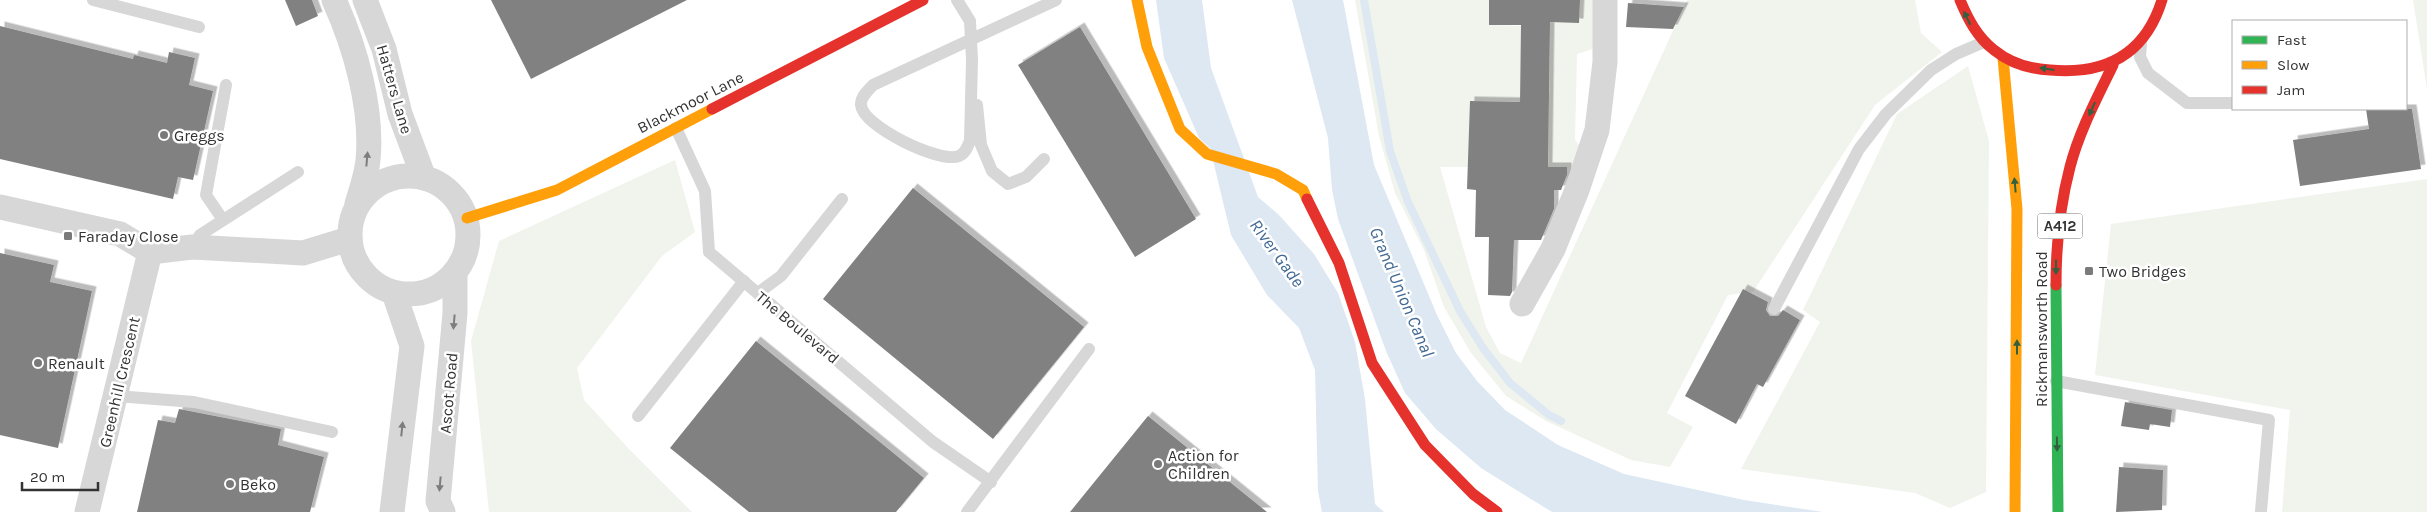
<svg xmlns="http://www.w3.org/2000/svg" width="2427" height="512" font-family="Karla,sans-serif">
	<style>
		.green { fill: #f0f4ed }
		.water { fill: #dde8f2 }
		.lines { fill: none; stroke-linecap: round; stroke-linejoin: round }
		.stream { stroke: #dde8f2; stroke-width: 8 }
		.building { fill: #818181; filter: url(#shadow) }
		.lane { stroke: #d7d7d7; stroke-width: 12 }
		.street { stroke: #d7d7d7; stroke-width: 25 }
		.fast { stroke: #30b455; stroke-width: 11 }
		.slow { stroke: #ff9f0a; stroke-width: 11 }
		.jam { stroke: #e5322d; stroke-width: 11 }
		.oneway { fill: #32603f }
		.oneway2 { fill: #7d7d7d }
		.poi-dot { fill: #7a7a7a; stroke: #fff; stroke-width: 2 }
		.labels { text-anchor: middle; stroke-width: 5; stroke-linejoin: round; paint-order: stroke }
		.shield { fill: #fff; stroke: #707070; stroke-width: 1 }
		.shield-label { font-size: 15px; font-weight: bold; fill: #333 }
		.street-label { font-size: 16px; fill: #333; stroke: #fff }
		.poi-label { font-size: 16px; fill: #333; stroke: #fff; text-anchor: start }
		.water-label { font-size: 18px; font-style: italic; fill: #416994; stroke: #fff }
	</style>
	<defs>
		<filter id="shadow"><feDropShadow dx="4.5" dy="-4.5" stdDeviation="0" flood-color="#0004"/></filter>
	</defs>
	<rect width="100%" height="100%" fill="#fff"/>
	<g class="green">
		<path d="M1355,0H1489V25L1530,26L1521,38L1520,111L1512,102L1471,101L1517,167H1440L1486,327L1500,353L1521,363L1687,0H1915L1921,33L1942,52L1875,105L1753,292L1728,295L1667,413L1693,427L1670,467L1631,460L1546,421L1506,396L1471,353L1444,307L1424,250L1395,193L1379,136Z"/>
		<path d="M1580,0H1598L1596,48L1577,54L1575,140L1586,154L1567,190V167H1548L1550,38L1542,22H1579Z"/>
		<path d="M2413,0H2427V89Z"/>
		<path d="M1968,66L1989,141L1986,492L1950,508L1915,493L1741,469L1820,322L1803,310L1897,114Z"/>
		<path d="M675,160L695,232L662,256L577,368L584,400L629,449L692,512H489L471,341L499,241Z"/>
		<path d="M2427,179V512H2282L2290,410L2095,375L2111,224Z"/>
	</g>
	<g class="water">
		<path d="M1156,0H1202L1211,68L1258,197L1279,215L1314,254L1338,293L1355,342L1365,399L1375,504L1384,512H1322L1318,491L1315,370L1299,328L1267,295L1231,235L1210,148L1199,138L1164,58Z"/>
		<path d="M1292,0H1343L1374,165L1437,315L1456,353L1477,381L1505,410L1558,445L1624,474L1744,500L1823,512H1552L1481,468L1436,429L1405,393L1386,351L1338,219L1332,190L1328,138Z"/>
	</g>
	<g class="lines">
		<path class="stream" d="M1364,0L1390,151L1408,202L1460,311L1483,348L1510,383L1549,415L1561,421"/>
	</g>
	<g class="building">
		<path d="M285,0H312L318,16L296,26Z"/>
		<path d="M491,0H687L531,79Z"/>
		<path d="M1489,0H1580L1579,23L1550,22L1548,167H1567V175L1561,190H1554V209L1541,240H1514L1512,292L1510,296L1488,295L1489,237H1475L1476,190L1467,189L1470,101L1520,102L1521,25H1489Z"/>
		<path d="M1628,3L1684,7L1673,29L1626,27Z"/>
		<path d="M0,26L133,59L134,55L167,63L169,52L195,58L189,85L213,91L193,180L178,177L173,199L0,159Z"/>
		<path d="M1080,27L1196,219L1135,257L1018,65Z"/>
		<path d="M2366,109H2412L2421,169L2300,186L2293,140L2369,129Z"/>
		<path d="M913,188L1084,327L993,439L823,299Z"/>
		<path d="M0,253L54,265L50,282L92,291L58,448L0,435Z"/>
		<path d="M1743,289L1768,302L1766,310L1770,316H1778L1783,310L1800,320L1763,387L1757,384L1736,424L1685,396Z"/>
		<path d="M756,341L924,478L896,512H749L670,448Z"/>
		<path d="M2125,402L2172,410L2170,427L2150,424L2149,430L2121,426Z"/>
		<path d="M179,409L281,429L278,445L324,457L310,512H137L158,420L175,423Z"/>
		<path d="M1148,416L1267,512H1070Z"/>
		<path d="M2119,467L2163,470L2162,510L2116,512Z"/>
	</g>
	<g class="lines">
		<g class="lane">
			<path d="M93,0L199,27"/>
			<path d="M957,0L970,21L972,60L970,141C967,147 966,153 959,156C940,164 862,126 861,105C860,97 868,91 873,85L1056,0"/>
			<path d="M2141,44L2140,57L2148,73L2187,103H2233"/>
			<path d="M977,105L981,145L992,171L1008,184L1026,177L1044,159"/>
			<path d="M676,128L705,191L709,252L933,442L991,482"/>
			<path d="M223,220L206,195L226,85"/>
			<path d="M192,247L200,235L298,172"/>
			<path d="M758,293L781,276L842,199"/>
			<path d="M1774,309L1859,149L1886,114L1931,70L1956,54L1984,42"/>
			<path d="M2056,381L2269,420L2261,511"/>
			<path d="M116,396L194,402L332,432"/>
			<path d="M638,416L744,281"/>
			<path d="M967,512L1089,349"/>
		</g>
		<g class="street">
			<path d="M334,0C355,46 373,109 368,160C367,174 361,190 357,204"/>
			<path d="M365,0L384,49L400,114L424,178"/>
			<circle cx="409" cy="235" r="59"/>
			<path d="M0,207L120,234L150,252L192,247L303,253L349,239"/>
			<path d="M1522,304L1553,249L1577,190L1597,130L1605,62V0"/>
			<path d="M87,512L150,252"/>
			<path d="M392,512L412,346L394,293"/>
			<path d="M443,512L438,501L455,313V274"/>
		</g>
		<path class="fast" d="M2056,285L2058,512"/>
		<g class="slow">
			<path d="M1137,0L1147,47L1180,129L1207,154L1276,174L1303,190L1307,199"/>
			<path d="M2003,58L2017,209L2015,512"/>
			<path d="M467,218L557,190L712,109"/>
		</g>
		<g class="jam">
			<path d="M1960,0C1968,19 1977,37 1994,50C2010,63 2030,69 2050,70C2105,75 2145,55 2162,0"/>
			<path d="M712,109L923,0"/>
			<path d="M1307,199L1339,263L1372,363L1425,445L1473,494L1497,512"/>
			<path d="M2056,285C2056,246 2060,205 2070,167C2079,132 2097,98 2113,65"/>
		</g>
	</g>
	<defs><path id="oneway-solid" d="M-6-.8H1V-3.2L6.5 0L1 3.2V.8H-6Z" transform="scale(1.25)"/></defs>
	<g class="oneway">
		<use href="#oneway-solid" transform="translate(1967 18) rotate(-116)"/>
		<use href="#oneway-solid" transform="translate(2047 69) rotate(-172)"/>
		<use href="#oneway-solid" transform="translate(2092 109) rotate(114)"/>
		<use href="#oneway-solid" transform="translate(2015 185) rotate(-95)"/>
		<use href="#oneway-solid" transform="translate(2056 267) rotate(90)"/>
		<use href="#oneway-solid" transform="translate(2017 347) rotate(-90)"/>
		<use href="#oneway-solid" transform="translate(2057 444) rotate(89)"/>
	</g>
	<g class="oneway2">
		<use href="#oneway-solid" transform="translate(367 159) rotate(-85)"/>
		<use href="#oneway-solid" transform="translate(454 322) rotate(95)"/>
		<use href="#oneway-solid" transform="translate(402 429) rotate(-84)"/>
		<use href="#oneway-solid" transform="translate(440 484) rotate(95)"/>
	</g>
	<g class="poi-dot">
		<circle cx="164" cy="135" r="5"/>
		<rect x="63" y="231" width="10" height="10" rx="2.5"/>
		<rect x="2084" y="266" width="10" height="10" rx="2.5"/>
		<circle cx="38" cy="363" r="5"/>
		<circle cx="1158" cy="464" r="5"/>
		<circle cx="230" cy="484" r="5"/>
	</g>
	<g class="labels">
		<rect class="shield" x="2037.5" y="213.5" width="45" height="25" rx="4"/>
		<g class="shield-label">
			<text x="2060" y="231">A412</text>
		</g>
		<g class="street-label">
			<text transform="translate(395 89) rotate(74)" y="6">Hatters Lane</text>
			<text transform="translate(690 102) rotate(-27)" y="6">Blackmoor Lane</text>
			<text transform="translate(798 327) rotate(40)" y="6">The Boulevard</text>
			<text transform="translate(2041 329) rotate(-90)" y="6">Rickmansworth Road</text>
			<text transform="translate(119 382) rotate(-77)" y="6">Greenhill Crescent</text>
			<text transform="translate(448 393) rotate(-85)" y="6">Ascot Road</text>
		</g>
		<g class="poi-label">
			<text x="174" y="141">Greggs</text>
			<text x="78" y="242">Faraday Close</text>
			<text x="2099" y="277">Two Bridges</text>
			<text x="48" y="369">Renault</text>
			<text x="1168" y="461">Action for<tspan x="1168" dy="18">Children</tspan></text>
			<text x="240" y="490">Beko</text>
		</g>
		<g class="water-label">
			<text transform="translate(1277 253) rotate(54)" y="6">River Gade</text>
			<text transform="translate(1402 292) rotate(67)" y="6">Grand Union Canal</text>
		</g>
	</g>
	<rect x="2232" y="20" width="175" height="90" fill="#ffffff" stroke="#adadad"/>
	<rect x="2242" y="36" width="25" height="8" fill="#30b455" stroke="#adadad"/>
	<text x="2277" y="45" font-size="15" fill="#333333">Fast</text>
	<rect x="2242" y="61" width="25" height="8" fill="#ff9f0a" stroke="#adadad"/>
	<text x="2277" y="70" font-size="15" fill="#333333">Slow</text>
	<rect x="2242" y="86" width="25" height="8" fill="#e5322d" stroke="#adadad"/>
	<text x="2277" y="95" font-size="15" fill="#333333">Jam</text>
	<path d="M22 482v8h76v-8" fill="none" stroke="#333333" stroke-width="2.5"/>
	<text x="30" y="482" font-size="15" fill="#333333" stroke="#ffffff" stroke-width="4" paint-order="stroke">20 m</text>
</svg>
